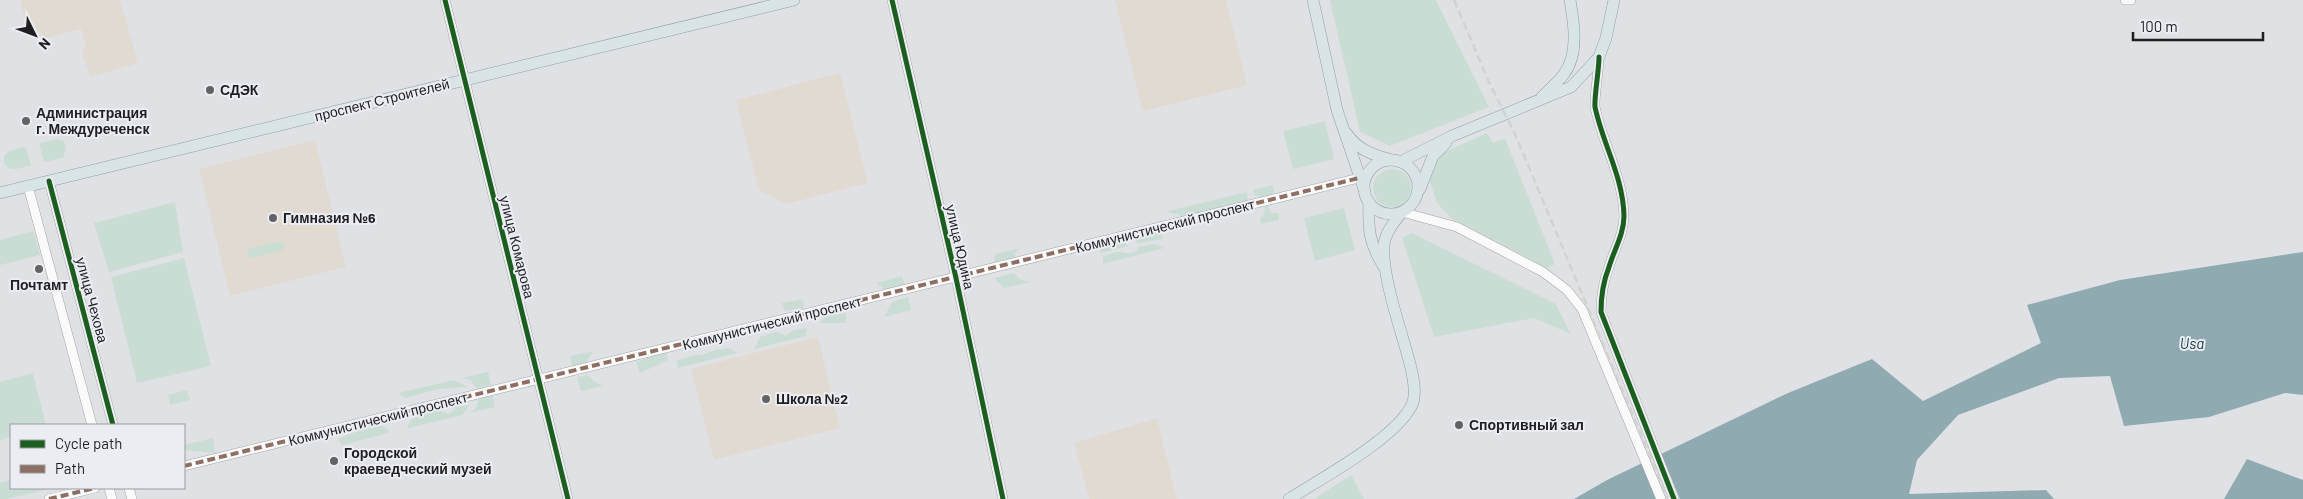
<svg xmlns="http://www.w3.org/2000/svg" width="2303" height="499" font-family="Barlow,sans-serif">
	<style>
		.education { fill: #e1dad1 }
		.green { fill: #c9ddd4 }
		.water { fill: #8fabb1 }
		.pier { fill: #e0e1e5 }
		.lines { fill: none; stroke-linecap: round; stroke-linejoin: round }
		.minor-casing { stroke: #a3a3a6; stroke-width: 10 }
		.major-casing { stroke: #8ca0a3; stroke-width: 12 }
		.minor { stroke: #fafafb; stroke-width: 9 }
		.major { stroke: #d9e4e6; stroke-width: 11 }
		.rail { stroke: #d2d2d2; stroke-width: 2.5; stroke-dasharray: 8 4; stroke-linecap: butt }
		.quiet { stroke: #8d6e63; stroke-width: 4; stroke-dasharray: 8 4; stroke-linecap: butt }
		.cycleway-casing { stroke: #ecedf3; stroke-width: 8 }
		.cycleway { stroke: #1b5e20; stroke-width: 5 }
		.poi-dot { fill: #636366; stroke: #ecedf3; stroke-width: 2 }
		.labels { text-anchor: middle; stroke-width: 4; stroke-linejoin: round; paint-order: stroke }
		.poi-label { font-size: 14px; font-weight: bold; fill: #1f1f22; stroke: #ecedf3; text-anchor: start }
		.street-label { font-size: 14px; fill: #1f1f22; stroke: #ecedf3 }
		.water-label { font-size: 15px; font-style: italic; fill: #11393f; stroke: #ecedf3 }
	</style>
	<rect width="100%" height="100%" fill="#e0e1e5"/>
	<g class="education">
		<path d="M20,0H120L138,63L90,77L82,52L86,47L81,29L46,38L25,21Z"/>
		<path d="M1115,0H1226L1247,85L1143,111Z"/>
		<path d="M840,73L868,183L786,204L759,190L736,100Z"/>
		<path d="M315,140L346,267L230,296L199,169Z"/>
		<path d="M818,337L840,428L714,460L691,369Z"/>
		<path d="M1157,418L1177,499H1089L1074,443Z"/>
	</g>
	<g class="green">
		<path d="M1330,0H1436L1489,107L1390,146L1360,132Z"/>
		<path d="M1325,121L1334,159L1293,169L1283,131Z"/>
		<path d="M1487,133L1493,143L1505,138L1555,264L1547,268L1452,219L1437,203L1430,182L1432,167L1440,154Z"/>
		<path d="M58,139L64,141L66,147L63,158L44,162L39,143Z"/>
		<path d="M26,147L31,165C22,168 5,174 4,160C4,157 4,155 7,153C11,149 20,148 26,147Z"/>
		<circle cx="1392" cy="188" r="19"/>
		<path d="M1273,185L1274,192L1267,200L1269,210L1272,213H1278L1279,220L1261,224L1260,219L1264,215L1265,209L1261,197L1254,195L1253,190Z"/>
		<path d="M1247,192L1248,201L1181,217L1178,214L1169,213L1168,211Z"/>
		<path d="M175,202L183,252L109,272L94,223Z"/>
		<path d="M1344,208L1355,250L1315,261L1304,218Z"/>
		<path d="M1148,226H1159L1163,239L1137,243L1126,231Z"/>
		<path d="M33,231L40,255L0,265V240Z"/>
		<path d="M1412,233L1556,304L1571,334L1534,318L1434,337L1402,238Z"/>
		<path d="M1116,236L1128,246L1101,253L1099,244Z"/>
		<path d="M281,241L285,245L283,250L251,258L247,254L249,249Z"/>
		<path d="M1155,244L1164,248L1103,264V257C1107,255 1112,253 1116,252C1126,251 1131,258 1139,247Z"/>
		<path d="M1020,248L1015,253L1013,262L994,267L995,254Z"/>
		<path d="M184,258L211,366L137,383L111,277Z"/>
		<path d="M1014,273L1021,280L1031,282L1004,288L994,278Z"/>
		<path d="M902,276L906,289L890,293L876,283Z"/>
		<path d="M908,297L911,310L884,317L892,302Z"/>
		<path d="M803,299L804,308L785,311L782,303Z"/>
		<path d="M846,313V323H819L827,316Z"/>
		<path d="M807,328L806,336L754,349L760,337L777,332L786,336L793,330Z"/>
		<path d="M730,348L737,353L678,368L676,361L694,355H702L715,350Z"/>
		<path d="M594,351L588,359L586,367L573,370L570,356Z"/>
		<path d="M666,352L668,360L640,373L636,362Z"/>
		<path d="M488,372L491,385L477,388L470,380L462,378Z"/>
		<path d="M33,373L46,425H11V437L0,440V382Z"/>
		<path d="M588,375L595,382L603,386L581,391L577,377Z"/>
		<path d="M454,380L468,387L438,389L406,398L398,393Z"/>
		<path d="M187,390L190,400L170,405L168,395Z"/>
		<path d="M492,393L495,407L470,413L477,407L479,396Z"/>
		<path d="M470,405L462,415L408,428L407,426L412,419L436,410L449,414L457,407Z"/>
		<path d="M382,426L389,430L388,433L342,445L338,439L360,430Z"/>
		<path d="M213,438L215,453L184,450V445Z"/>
		<path d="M1351,475L1364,499H1314Z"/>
		<path d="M11,480V488H52L8,499H0V483Z"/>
	</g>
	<g class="water">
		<path d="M2303,252V395L2285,393L2209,417L2124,426L2110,376L2059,378L1958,415L1917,460L1909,494L2046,490L2054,499H1574L1607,480L1788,393L1872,359L1923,401L2041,343L2027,305L2120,280Z"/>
		<path d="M2247,459L2303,480V499H2224Z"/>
	</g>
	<path class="pier" d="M1660,451L1680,499H1656L1641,461Z"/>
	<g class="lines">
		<g class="minor-casing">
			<g id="minor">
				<path d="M445,0L568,499"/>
				<path d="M892,0L956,278L1003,499"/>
				<path d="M2125,0H2131"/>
				<path d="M1599,57C1599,70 1594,98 1595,107C1603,145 1623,176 1624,216C1624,234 1614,250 1609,267C1603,282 1601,296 1601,312L1674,499"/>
				<path d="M49,181L113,425"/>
				<path d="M28,186L92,425"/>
				<path d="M1402,212L1457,227L1543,272L1567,290L1582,309L1661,499"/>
				<path d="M184,466L1359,178"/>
				<path d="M109,488L112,499"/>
				<path d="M129,488L132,499"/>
				<path d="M49,499L95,488"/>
			</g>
		</g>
		<g class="major-casing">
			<g id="major">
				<path d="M1313,0L1337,110L1365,192"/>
				<path d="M1542,97C1549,90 1558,82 1564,74C1579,54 1574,23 1570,0"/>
				<path d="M1347,134C1358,150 1373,155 1392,160"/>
				<circle cx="1391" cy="187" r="27"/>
				<path d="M1400,162L1452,136L1571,87L1599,57L1606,38L1614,0"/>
				<path d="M1420,189L1433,156L1446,143"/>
				<path d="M0,193L794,0"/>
				<path d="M1369,202C1368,230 1369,243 1384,267"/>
				<path d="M1289,499C1322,478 1395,439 1412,405C1417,393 1413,376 1410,364C1402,333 1381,274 1384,245C1385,233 1394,222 1402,212"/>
			</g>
		</g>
		<use href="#minor" class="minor"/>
		<use href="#major" class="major"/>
		<path class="rail" d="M1454,0L1489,82L1515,134L1668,499"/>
		<g class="quiet">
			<path d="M184,466L1359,178"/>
			<path d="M49,499L95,488"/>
		</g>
		<g class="cycleway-casing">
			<g id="cycleway">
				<path d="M445,0L568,499"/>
				<path d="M892,0L956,278L1003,499"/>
				<path d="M1599,57C1599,70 1594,98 1595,107C1603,145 1623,176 1624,216C1624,234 1614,250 1609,267C1603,282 1601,296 1601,312L1674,499"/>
				<path d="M49,181L113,425"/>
			</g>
		</g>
		<use href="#cycleway" class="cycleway"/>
	</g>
	<g class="poi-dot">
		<circle cx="210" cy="90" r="5"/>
		<circle cx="26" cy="121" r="5"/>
		<circle cx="273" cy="218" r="5"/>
		<circle cx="39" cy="269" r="5"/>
		<circle cx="766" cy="399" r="5"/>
		<circle cx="1459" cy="425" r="5"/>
		<circle cx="334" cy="461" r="5"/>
	</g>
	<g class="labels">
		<g class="poi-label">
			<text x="220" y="95">СДЭК</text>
			<text x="36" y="118">Администрация<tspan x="36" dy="16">г. Междуреченск</tspan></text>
			<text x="283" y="223">Гимназия №6</text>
			<text x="39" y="290" text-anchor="middle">Почтамт</text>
			<text x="776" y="404">Школа №2</text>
			<text x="1469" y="430">Спортивный зал</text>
			<text x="344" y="458">Городской<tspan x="344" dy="16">краеведческий музей</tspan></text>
		</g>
		<g class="street-label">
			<text transform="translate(382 100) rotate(-14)" y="5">проспект Строителей</text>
			<text transform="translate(1165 226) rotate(-14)" y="5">Коммунистический проспект</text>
			<text transform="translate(517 247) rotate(76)" y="5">улица Комарова</text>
			<text transform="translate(960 247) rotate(77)" y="5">улица Юдина</text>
			<text transform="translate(92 300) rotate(75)" y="5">улица Чехова</text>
			<text transform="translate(772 323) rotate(-14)" y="5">Коммунистический проспект</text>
			<text transform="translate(378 419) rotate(-14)" y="5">Коммунистический проспект</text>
		</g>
		<g class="water-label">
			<text x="2192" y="349">Usa</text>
		</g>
	</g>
	<rect x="10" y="424" width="175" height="65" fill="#ecedf3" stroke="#9a9b9f"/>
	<rect x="20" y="440" width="25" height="8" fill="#1b5e20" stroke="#9a9b9f"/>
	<text x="55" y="449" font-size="15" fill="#1f1f22">Cycle path</text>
	<rect x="20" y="465" width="25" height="8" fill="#8d6e63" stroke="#9a9b9f"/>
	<text x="55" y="474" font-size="15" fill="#1f1f22">Path</text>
	<g transform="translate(35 35) rotate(132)" stroke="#ecedf3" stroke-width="4" paint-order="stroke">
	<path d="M0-4L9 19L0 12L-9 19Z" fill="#1f1f22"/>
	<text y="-8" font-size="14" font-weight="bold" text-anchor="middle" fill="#1f1f22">N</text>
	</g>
	<path d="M2133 32v8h130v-8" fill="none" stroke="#1f1f22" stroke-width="2.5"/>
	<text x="2140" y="32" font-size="15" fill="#1f1f22" stroke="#ecedf3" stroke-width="4" paint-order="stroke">100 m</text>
</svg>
